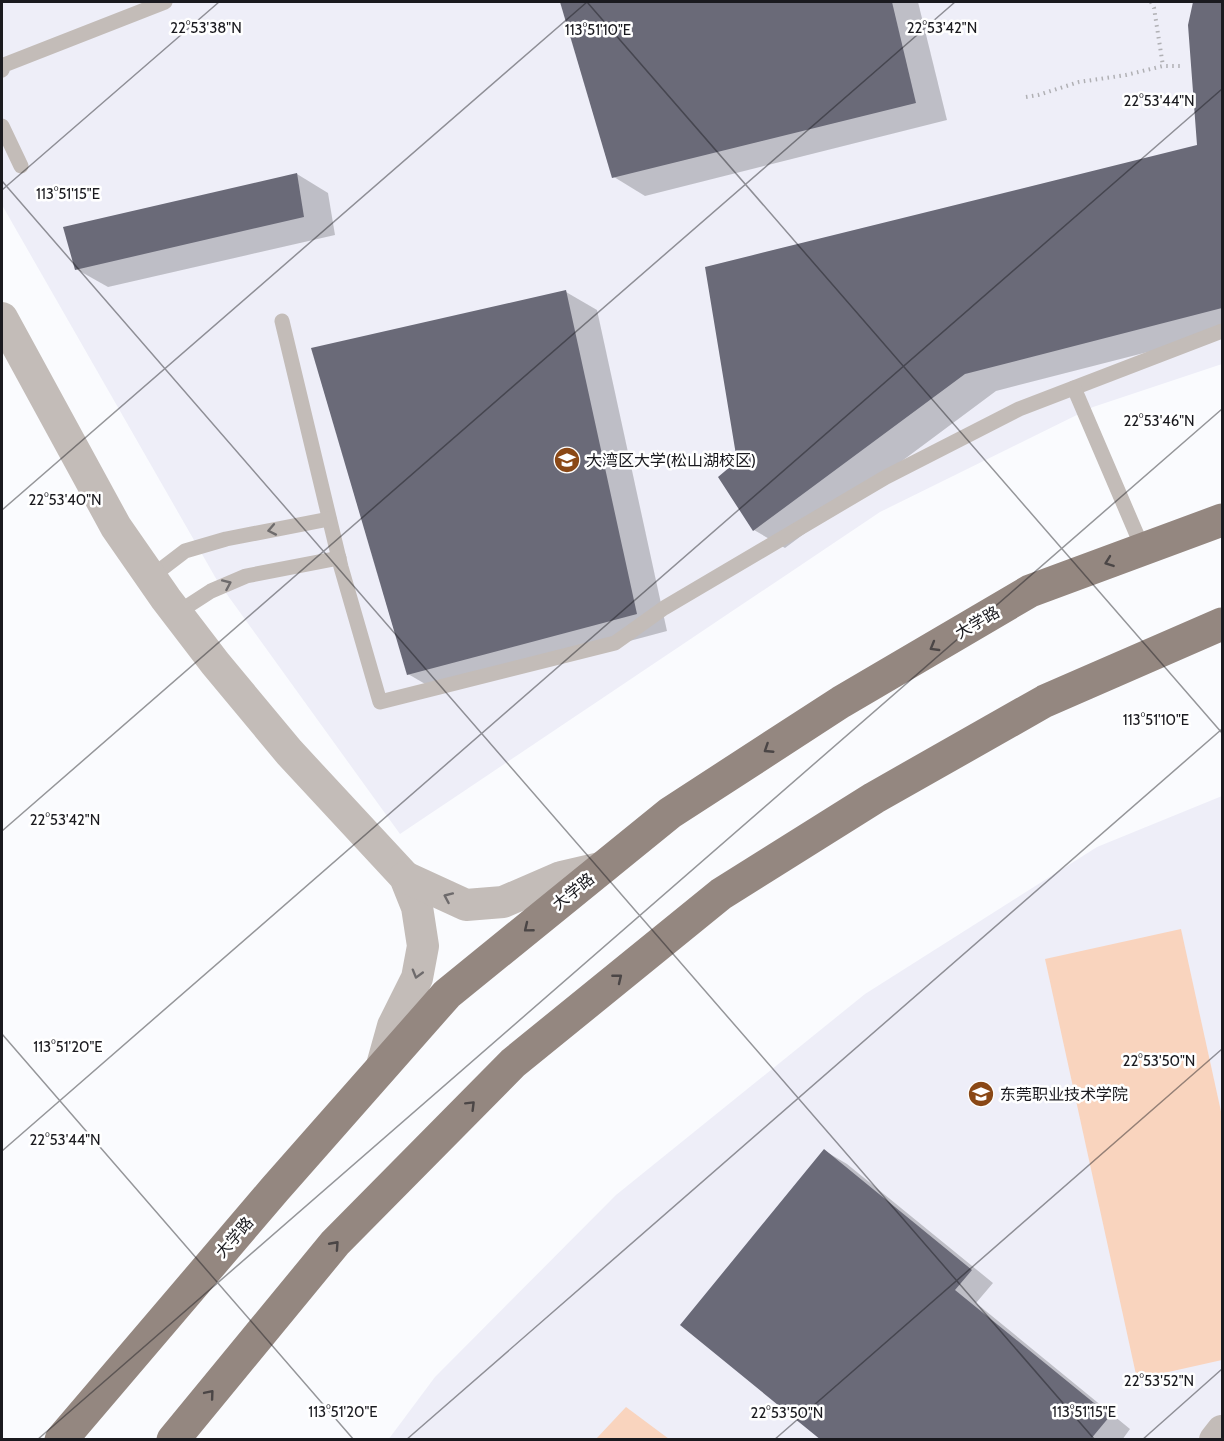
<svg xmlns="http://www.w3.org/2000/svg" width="1224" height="1441" font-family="Cabin,'Noto Sans SC',sans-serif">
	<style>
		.built { fill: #eeeef8 }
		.green { fill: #f9d4be }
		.shadow { fill: #0003 }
		.building { fill: #6a6a78 }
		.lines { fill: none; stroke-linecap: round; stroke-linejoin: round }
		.path { stroke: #b0b0b4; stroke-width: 4; stroke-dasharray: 1.5 4.5; stroke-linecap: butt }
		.service { stroke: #c3bcb8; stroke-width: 15 }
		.minor { stroke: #c3bcb8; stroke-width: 32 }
		.primary { stroke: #948780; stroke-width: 33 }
		.oneway { stroke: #6e6b6c }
		.oneway2 { stroke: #4b4646 }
		.ticks { fill: none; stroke: #1a1a1f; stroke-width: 1.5; stroke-opacity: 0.45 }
		.labels { text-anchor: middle; stroke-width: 5; stroke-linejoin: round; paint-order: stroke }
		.poi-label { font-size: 16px; fill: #1a1a1f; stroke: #fff; text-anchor: start }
		.street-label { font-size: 16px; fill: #1a1a1f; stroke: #fff }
		.ticks-label { font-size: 15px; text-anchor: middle; fill: #1a1a1f; stroke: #fff; stroke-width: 5; stroke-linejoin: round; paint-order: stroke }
	</style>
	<rect width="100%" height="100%" fill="#fafbfe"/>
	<g class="built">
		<path d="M2,2H1222V364L1093,407L880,512L400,834L218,582L2,205Z"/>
		<path d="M1222,796V1439L388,1440L435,1377L616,1195L865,994L1097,847Z"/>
	</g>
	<g class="green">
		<path d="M1181,929L1222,1116V1360L1137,1379L1045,959Z"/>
		<path d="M626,1407L669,1439H596Z"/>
	</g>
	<g class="shadow">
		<path d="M561,2H918L947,120L645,196L614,177Z"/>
		<path d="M1194,2H1222V333L996,391L785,548L754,530L720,477L1198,146L1190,25Z"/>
		<path d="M297,174L328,193L335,235L108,287L76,269Z"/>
		<path d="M566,292L597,310L667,631L439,692L408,674Z"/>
		<path d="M825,1151L847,1164L993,1283L976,1303L1130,1429L1122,1440H823Z"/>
	</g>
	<g class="building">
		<path d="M560,2H892L916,103L612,178Z"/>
		<path d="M1193,2H1222V308L965,374L753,531L718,477L737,461L705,267L1197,145L1188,25Z"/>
		<path d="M297,173L304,217L75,270L63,227Z"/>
		<path d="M566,290L637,614L407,675L311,348Z"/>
		<path d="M824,1149L972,1270L955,1290L1110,1416L1090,1440H821L680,1325Z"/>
	</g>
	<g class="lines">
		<g class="path">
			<path d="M1151,2L1154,8L1163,66"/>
			<path d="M1026,97L1038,95L1079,82L1126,75L1163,66H1182"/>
		</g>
		<g class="service">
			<path d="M2,70L4,65L165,2"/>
			<path d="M2,126L21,166"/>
			<path d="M282,321L341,567L380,702L615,643L664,608L886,477L1019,409L1222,331"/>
			<path d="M1074,388L1143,549"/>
			<path d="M151,577L185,551L226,539L329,519"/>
			<path d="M177,613L211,591L246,576L339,558"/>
		</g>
		<g class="minor">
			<path d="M2,318L116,527L166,599L215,663L289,752L405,877L417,907L423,946L417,978L393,1026L381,1069"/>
			<path d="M405,877L466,905L503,902L561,877L604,867"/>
			<path d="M1215,1440L1222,1431"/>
		</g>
		<g class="primary">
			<path d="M61,1440L275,1189L447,994L670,813L841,702L1030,591L1222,520"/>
			<path d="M173,1440L335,1243L513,1063L721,894L874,798L1045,701L1222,624"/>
		</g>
	</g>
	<defs><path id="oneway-chevron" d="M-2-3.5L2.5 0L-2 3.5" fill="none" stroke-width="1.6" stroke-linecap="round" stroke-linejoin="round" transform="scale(1.5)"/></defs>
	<g class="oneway">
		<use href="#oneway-chevron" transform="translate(272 530) rotate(169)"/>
		<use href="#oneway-chevron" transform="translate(227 584) rotate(-24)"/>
		<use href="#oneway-chevron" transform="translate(448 897) rotate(-156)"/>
		<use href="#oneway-chevron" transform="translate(417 974) rotate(106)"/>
	</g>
	<g class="oneway2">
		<use href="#oneway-chevron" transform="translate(1109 562) rotate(160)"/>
		<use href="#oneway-chevron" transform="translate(934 647) rotate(150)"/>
		<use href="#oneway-chevron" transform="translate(768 749) rotate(147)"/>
		<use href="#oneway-chevron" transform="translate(528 928) rotate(141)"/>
		<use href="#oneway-chevron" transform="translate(618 978) rotate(-39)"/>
		<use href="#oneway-chevron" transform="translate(471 1105) rotate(-45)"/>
		<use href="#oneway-chevron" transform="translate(335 1245) rotate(-48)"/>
		<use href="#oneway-chevron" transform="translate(210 1394) rotate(-50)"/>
	</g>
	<path class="ticks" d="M587,2L1222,733M2,181L1095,1440M2,190L219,2M2,510L587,2M2,831L955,2M2,1034L354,1440M2,1151L1222,89M37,1440L1222,409M406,1440L1222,729M774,1440L1222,1049M1142,1440L1222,1369"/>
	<defs>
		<g id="university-disc" transform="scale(1.35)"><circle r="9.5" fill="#8a4816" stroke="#fff"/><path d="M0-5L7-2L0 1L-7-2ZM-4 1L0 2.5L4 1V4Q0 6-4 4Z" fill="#fff"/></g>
	</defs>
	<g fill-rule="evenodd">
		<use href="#university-disc" x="567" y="460"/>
		<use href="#university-disc" x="981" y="1094"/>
	</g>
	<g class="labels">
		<g class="poi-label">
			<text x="586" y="466">大湾区大学(松山湖校区)</text>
			<text x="1000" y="1100">东莞职业技术学院</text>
		</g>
		<g class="street-label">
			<text transform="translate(977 622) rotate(-30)" y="6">大学路</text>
			<text transform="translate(573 891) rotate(-39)" y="6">大学路</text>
			<text transform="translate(234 1237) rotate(-49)" y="6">大学路</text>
		</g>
	</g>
	<g class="ticks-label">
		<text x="206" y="33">22°53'38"N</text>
		<text x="942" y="33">22°53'42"N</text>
		<text x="598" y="35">113°51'10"E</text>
		<text x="1159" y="106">22°53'44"N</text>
		<text x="68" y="199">113°51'15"E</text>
		<text x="1159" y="426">22°53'46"N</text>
		<text x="65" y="505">22°53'40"N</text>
		<text x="1156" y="725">113°51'10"E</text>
		<text x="65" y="825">22°53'42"N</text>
		<text x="68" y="1052">113°51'20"E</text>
		<text x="1159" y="1066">22°53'50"N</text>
		<text x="65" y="1145">22°53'44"N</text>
		<text x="1159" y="1386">22°53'52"N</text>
		<text x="343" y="1417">113°51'20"E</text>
		<text x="1084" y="1417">113°51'15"E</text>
		<text x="787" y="1418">22°53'50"N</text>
	</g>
	<rect width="1224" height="1441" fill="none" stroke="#1a1a1f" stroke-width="6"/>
</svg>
